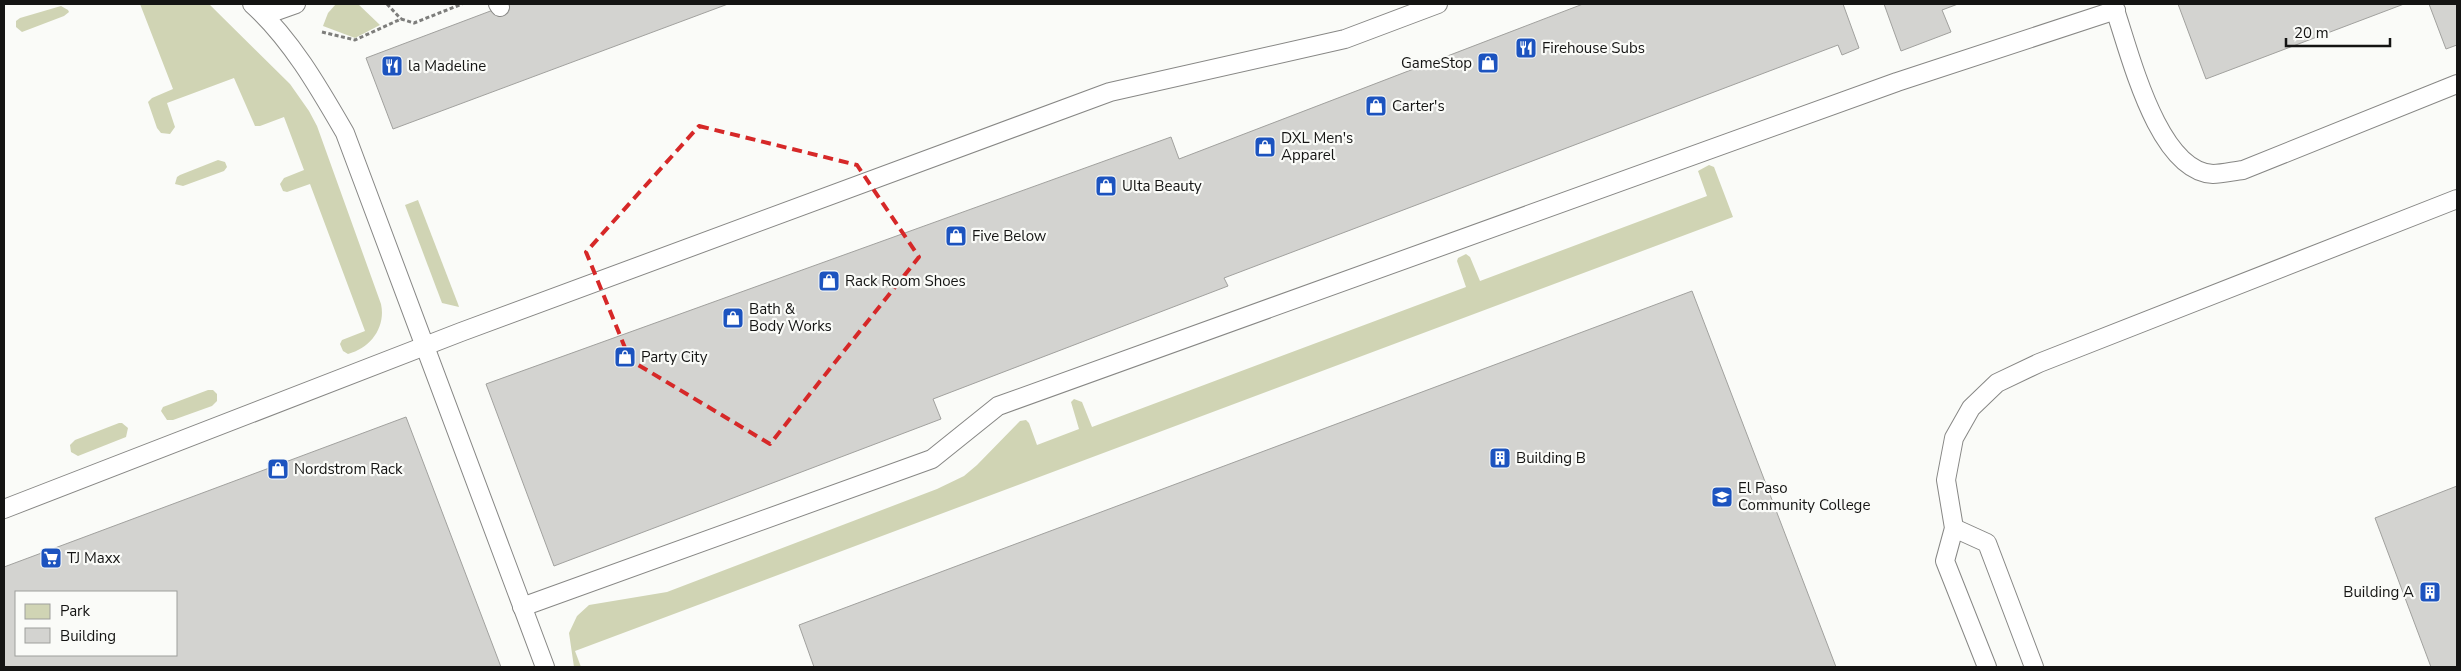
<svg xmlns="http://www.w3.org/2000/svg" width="2461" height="671" font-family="'Nunito Sans',sans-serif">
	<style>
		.green { fill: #d0d4b4 }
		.building { fill: #d3d3d0; stroke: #a1a19e; fill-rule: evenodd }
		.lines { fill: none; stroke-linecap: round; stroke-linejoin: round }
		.lane-casing { stroke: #878785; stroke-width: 20 }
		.path { stroke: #7d7d7b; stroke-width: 3; stroke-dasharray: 4 2.5; stroke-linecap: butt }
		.lane { stroke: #fff; stroke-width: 18 }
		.marked { fill: none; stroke: #d62828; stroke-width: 4; stroke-dasharray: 10 6; stroke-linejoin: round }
		.labels { text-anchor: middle; stroke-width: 4.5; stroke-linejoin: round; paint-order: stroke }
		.poi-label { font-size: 15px; fill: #141413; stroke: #fafbf8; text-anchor: start }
	</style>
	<rect width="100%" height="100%" fill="#fafbf8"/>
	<g class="green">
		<path d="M140,4H209L290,84L309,111L317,126L381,304C386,327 371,348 348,354L343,351L340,344L342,340L365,331L310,184L287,192L283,191L280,184L284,178L304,170L284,117L260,126H255L234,78L167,103L175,127L170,134L161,133L157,128L148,102L152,98L173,89Z"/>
		<path d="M336,4H358L380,25L355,38L323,26L328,13Z"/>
		<path d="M61,6L68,10L69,12L64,16L22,32L16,27V21L20,18Z"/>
		<path d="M218,160L225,162L227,167L224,171L183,186L175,184L177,177L180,175Z"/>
		<path d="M1709,165L1714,167L1733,217L575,651L581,667H574L569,633L577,616L589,605L667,592L937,489L964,476L977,465L1020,421L1026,420L1029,423L1037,445L1079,429L1071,402L1074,399L1082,402L1092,427L1466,287L1457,261L1458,258L1466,254L1470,257L1480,281L1707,196L1698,171Z"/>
		<path d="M418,200L458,304L459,307L442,303L405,205Z"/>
		<path d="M208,390H213L217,394V401L212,406L173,420H167L161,411L163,407Z"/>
		<path d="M119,423H122L128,428L126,437L78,456L71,452L70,445L75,440Z"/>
	</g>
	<g class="building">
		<path d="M509,4H728L393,129L366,58Z"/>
		<path d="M1583,4H1843L1859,48L1842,55L1838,45L1224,278L1228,286L933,399L941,419L554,566L486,384L1171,137L1179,159Z"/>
		<path d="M1884,4H1958L1942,10L1951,32L1901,51Z"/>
		<path d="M2178,4H2404L2206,79Z"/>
		<path d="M2429,4H2457V45L2446,49Z"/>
		<path d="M1692,291L1836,667H814L799,625Z"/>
		<path d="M406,417L501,667H4V567ZM16,592H176V655H16Z"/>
		<path d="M2457,486V667H2431L2375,518Z"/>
	</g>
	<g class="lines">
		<g class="lane-casing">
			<g id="lane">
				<path d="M252,4C291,39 319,88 345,133L545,667"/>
				<path d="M498,4L500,7"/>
				<path d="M2113,4C2129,48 2156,171 2213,174C2222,174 2234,171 2243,170L2457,84"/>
				<path d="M265,15L296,4"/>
				<path d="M4,509L461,332L1110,92L1345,39L1438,4"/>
				<path d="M1954,528L1987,543L2034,667"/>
				<path d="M522,607L932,459L998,406L1897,82L2116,10"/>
				<path d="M1987,667L1945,561L1954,528L1946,480L1954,438L1971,408L1997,383L2039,363L2457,199"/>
			</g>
		</g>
		<g class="path">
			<path d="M387,4L401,19"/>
			<path d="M322,32L355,40L401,19L414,23L462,4"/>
		</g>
		<use href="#lane" class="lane"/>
	</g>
	<path class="marked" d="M699,126L857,165L919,257L770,444L630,360L586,252Z"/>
	<defs>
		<g id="restaurant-square" transform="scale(1.125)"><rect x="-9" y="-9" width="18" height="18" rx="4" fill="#1c53bf" stroke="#fafbf8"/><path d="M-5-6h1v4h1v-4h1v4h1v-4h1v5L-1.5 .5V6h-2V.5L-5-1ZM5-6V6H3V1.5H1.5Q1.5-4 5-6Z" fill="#fff"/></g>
		<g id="shop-square" transform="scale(1.125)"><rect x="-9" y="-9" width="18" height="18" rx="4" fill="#1c53bf" stroke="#fafbf8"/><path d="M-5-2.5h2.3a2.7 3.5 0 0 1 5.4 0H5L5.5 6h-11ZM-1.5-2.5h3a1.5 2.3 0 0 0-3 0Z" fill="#fff"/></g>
		<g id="building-square" transform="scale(1.125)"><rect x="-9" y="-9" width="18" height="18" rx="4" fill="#1c53bf" stroke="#fafbf8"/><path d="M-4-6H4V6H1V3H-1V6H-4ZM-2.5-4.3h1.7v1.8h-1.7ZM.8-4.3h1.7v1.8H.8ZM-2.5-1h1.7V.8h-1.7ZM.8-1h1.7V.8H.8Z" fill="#fff"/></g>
		<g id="university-square" transform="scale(1.125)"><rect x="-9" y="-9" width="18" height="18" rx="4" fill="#1c53bf" stroke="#fafbf8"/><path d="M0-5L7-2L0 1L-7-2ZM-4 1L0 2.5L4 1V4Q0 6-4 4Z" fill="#fff"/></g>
		<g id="supermarket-square" transform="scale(1.125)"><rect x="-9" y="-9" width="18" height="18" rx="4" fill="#1c53bf" stroke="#fafbf8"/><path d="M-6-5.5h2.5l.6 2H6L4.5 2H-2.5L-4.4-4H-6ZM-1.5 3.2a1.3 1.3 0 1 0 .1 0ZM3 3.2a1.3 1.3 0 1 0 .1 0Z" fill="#fff"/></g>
	</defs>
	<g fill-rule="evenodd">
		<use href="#restaurant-square" x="1526" y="48"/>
		<use href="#shop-square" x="1488" y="63"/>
		<use href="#restaurant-square" x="392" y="66"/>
		<use href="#shop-square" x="1376" y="106"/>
		<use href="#shop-square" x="1265" y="147"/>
		<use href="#shop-square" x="1106" y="186"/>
		<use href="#shop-square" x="956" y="236"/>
		<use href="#shop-square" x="829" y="281"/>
		<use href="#shop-square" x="733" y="318"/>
		<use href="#shop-square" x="625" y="357"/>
		<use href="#building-square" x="1500" y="458"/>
		<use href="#shop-square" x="278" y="469"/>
		<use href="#university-square" x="1722" y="497"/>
		<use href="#supermarket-square" x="51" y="558"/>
		<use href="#building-square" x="2430" y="592"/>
	</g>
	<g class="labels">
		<g class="poi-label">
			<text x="1542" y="53">Firehouse Subs</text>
			<text x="1472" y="68" text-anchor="end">GameStop</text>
			<text x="408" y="71">la Madeline</text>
			<text x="1392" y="111">Carter's</text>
			<text x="1281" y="143">DXL Men's<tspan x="1281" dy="17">Apparel</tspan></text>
			<text x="1122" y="191">Ulta Beauty</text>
			<text x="972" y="241">Five Below</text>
			<text x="845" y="286">Rack Room Shoes</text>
			<text x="749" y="314">Bath &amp;<tspan x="749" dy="17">Body Works</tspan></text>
			<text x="641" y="362">Party City</text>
			<text x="1516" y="463">Building B</text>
			<text x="294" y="474">Nordstrom Rack</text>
			<text x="1738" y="493">El Paso<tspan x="1738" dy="17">Community College</tspan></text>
			<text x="67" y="563">TJ Maxx</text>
			<text x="2414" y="597" text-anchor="end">Building A</text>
		</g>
	</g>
	<rect width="2461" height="671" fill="none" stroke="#141413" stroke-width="10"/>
	<rect x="15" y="591" width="162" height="65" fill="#fafbf8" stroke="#9e9f9c"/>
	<rect x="25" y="604" width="25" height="15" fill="#d0d4b4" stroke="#9e9f9c"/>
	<text x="60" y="616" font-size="15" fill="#141413">Park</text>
	<rect x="25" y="628" width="25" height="15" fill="#d3d3d0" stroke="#9e9f9c"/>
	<text x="60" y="641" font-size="15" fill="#141413">Building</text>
	<path d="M2286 38v8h104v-8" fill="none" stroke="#141413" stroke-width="2.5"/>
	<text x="2294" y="38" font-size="15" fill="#141413" stroke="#fafbf8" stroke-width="4" paint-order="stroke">20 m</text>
</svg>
